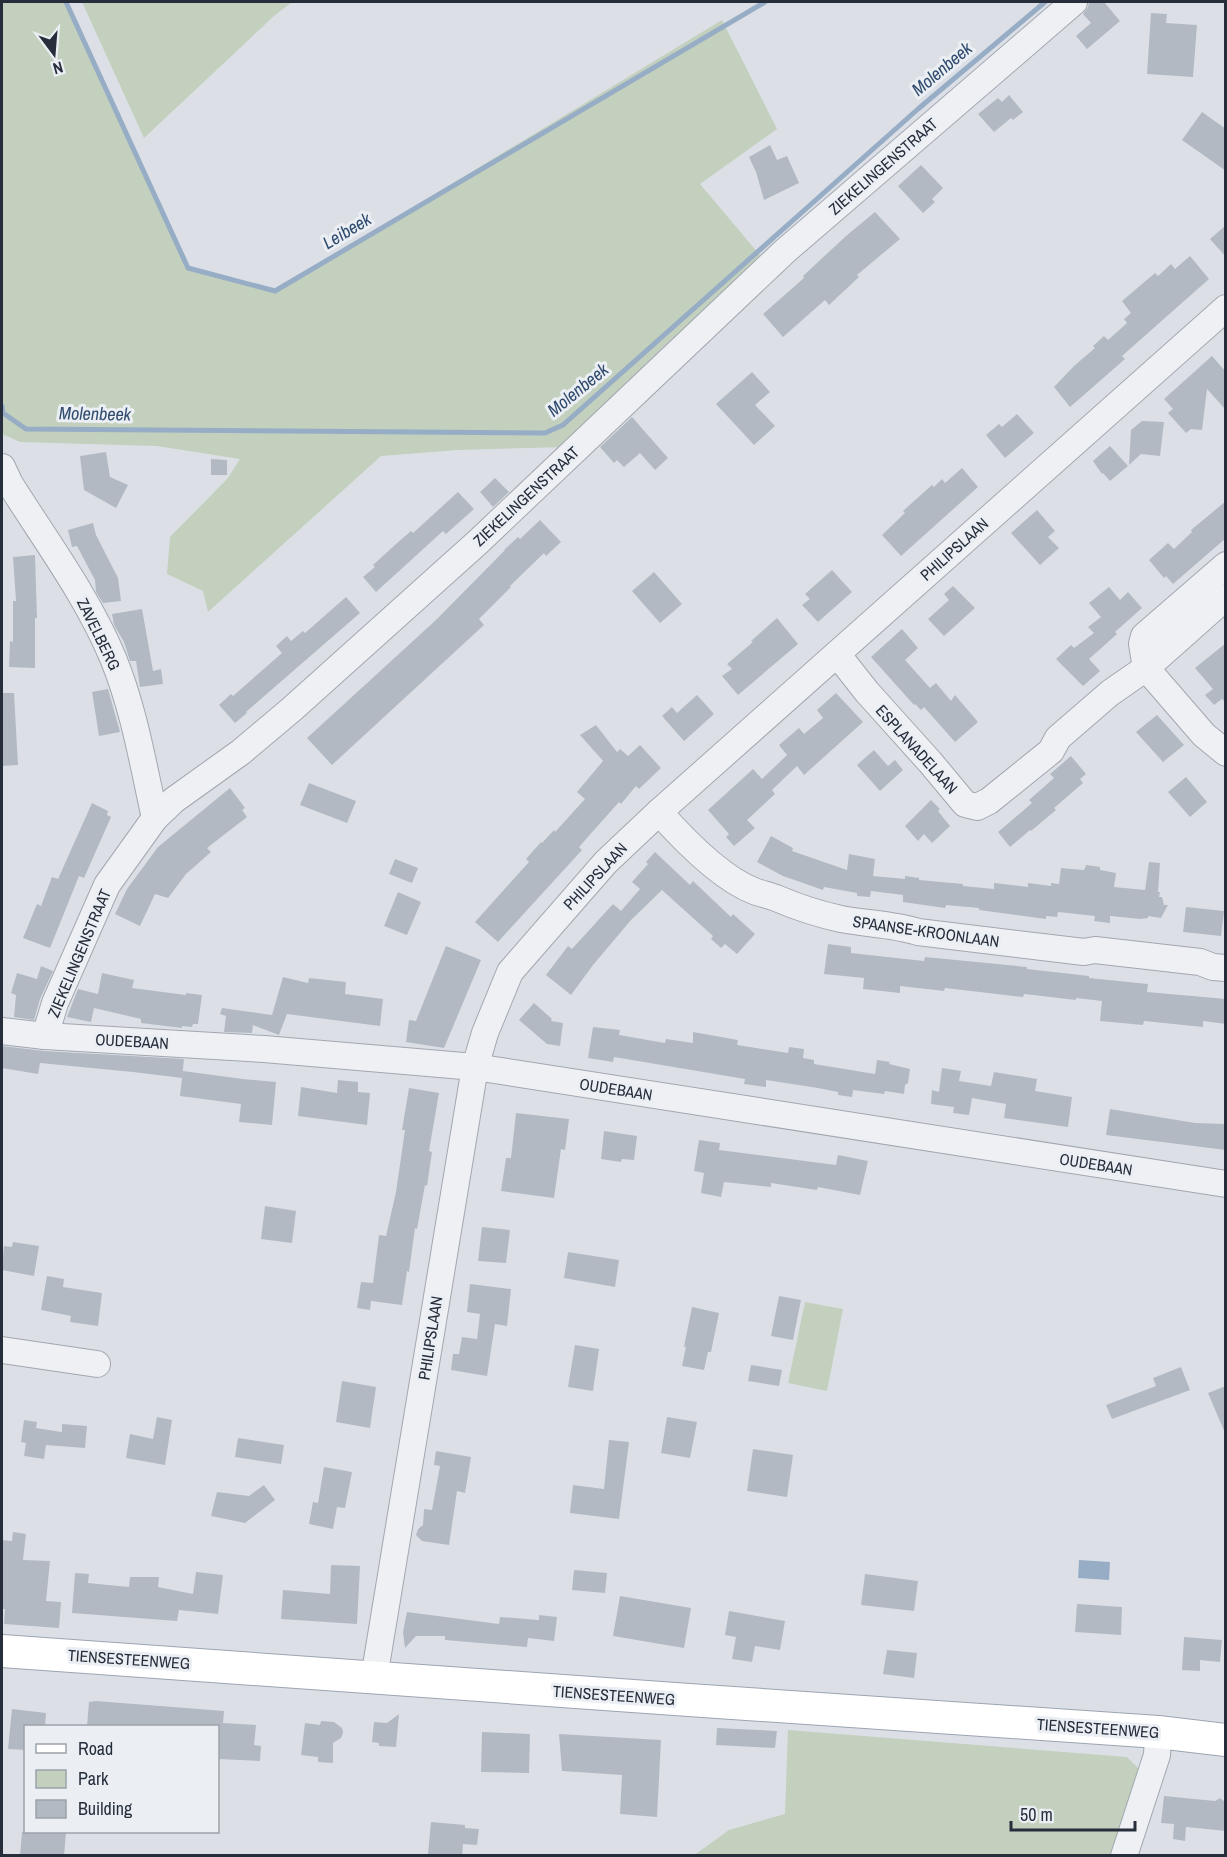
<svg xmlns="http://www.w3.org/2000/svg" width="1227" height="1857" font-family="'Archivo Narrow',sans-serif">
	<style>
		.green { fill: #c2d0bd }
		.water { fill: #97adc6 }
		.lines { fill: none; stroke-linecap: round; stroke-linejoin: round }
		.stream { stroke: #97adc6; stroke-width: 5 }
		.building { fill: #b3b9c3 }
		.minor-casing { stroke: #a2a7b0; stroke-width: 28 }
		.major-casing { stroke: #9ca4b1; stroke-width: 34 }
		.minor { stroke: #eef0f4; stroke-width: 26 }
		.major { stroke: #fff; stroke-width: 32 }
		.labels { text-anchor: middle; stroke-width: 6; stroke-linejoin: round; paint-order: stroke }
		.street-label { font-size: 16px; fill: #262e3c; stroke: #ebeff4 }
		.water-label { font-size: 18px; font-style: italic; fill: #314c6f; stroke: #ebeff4 }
	</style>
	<rect width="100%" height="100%" fill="#dce0e6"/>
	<g class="green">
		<path d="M2,2H68L188,268L275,291L722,20L777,129L700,184L764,260L567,447L458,450L381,456L208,612L203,591L167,574L170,537L228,478L240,459L157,446L20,442L2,434Z"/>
		<path d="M82,2H292L274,16L144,138Z"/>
		<path d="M805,1302L843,1309L827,1391L788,1383Z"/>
		<path d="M788,1730L1127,1757L1141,1771L1115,1855L693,1856L729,1830L785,1814Z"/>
	</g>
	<path class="water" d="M1079,1560L1110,1562L1109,1580L1078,1578Z"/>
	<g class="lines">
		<g class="stream">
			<path d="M66,2L188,268L275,291L765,2"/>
			<path d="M2,406L3,413L26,429L545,433L563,425L918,109L1045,2"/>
		</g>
	</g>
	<g class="building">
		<path d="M1089,2H1104L1120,21L1087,49L1076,36L1091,23L1083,14L1088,7Z"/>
		<path d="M1151,13L1167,14L1166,23L1197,25L1193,77L1147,74Z"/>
		<path d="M1009,95L1023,112L1013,120L1011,118L994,132L978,114L998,98L1002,102Z"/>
		<path d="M1202,112L1226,129V171L1182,140Z"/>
		<path d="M770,145L777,160L787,156L799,183L764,200L756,172L749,157Z"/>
		<path d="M921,165L943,188L932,199L935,202L923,213L898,186Z"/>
		<path d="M875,212L900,239L857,275L859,277L829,305L825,300L783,337L763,314L804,278L803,276L846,236Z"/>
		<path d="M1226,225V257L1210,239Z"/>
		<path d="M1190,256L1209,279L1122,356L1125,359L1070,407L1054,387L1074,366L1095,348L1093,346L1104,336L1108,340L1127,323L1124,319L1131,313L1122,301L1155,273L1158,276L1171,264L1175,269Z"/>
		<path d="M1212,356L1226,372V410L1207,389L1202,430L1191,429L1186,433L1168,413L1173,409L1164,399Z"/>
		<path d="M752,372L770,392L755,405L775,426L754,445L716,404Z"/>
		<path d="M1017,414L1034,433L1005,458L986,435L999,424L1002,427Z"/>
		<path d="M632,417L668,458L655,470L640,453L624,467L617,460L614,463L600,447Z"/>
		<path d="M1142,421L1164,422L1160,456L1141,454L1129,465L1131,430Z"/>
		<path d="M1110,446L1128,466L1110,481L1103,473L1102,474L1093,461Z"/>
		<path d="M106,452L110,477L128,485L116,508L84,490L80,456Z"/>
		<path d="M211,459L227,460V475H211Z"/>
		<path d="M962,468L978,487L901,556L882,535L905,513L903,511L932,485L934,487L942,479L945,483Z"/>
		<path d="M495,478L509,492L493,507L480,492Z"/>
		<path d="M458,492L474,509L446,534L443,531L376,592L363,577L375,567L373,565L396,544L411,531L413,533Z"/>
		<path d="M1226,501V538L1173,584L1166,576L1164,578L1149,560L1168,543L1174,549L1192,532L1191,530Z"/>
		<path d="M1037,510L1055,531L1048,537L1059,548L1040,565L1011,533Z"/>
		<path d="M540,520L561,542L546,556L544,553L510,586L511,587L479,619L484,625L332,765L307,738L437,619L505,550H504L518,537L520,539Z"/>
		<path d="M93,523L96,535L118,578L121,601L103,603L96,592L95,580L77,546L72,547L68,530Z"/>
		<path d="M35,555L37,618H35V668L9,667L10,641L13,642V601H16L13,557Z"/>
		<path d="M832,570L852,592L818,622L802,605L810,599L805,594Z"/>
		<path d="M654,572L682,604L660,623L632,591Z"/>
		<path d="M953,586L975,608L944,636L928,619L949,600L944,594Z"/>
		<path d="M1109,587L1120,600L1128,592L1142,608L1115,632L1117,634L1089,659L1100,671L1083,686L1056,659L1071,645L1074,648L1094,633L1088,627L1101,617L1089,603Z"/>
		<path d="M346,597L360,613L246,712L247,713L235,723L219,705L231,694L233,696L282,653L276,646L287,636L291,641L303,631L305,633Z"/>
		<path d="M142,609L153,671L161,669L163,684L140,687L136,661H130L124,642L114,625L112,614Z"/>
		<path d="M777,618L798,644L738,695L722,676L732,669L727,664L753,642L751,641Z"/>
		<path d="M902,629L918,648L905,660L930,688L936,683L951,701L955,695L978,722L955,742L924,707L921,710L915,704L914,705L871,657Z"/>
		<path d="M1226,643V703L1222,699L1214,705L1205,695L1213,689L1195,668Z"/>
		<path d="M108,689L120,732L99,736L92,692Z"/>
		<path d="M2,693H14L18,765L2,766Z"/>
		<path d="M836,693L863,722L804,775L797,766L772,790L775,794L747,820L755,828L734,846L726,837L729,834L708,810L753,769L762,779L787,755L779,745L799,728L804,734L823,718L817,710Z"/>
		<path d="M697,695L714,714L684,741L662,716L672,707L677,713Z"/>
		<path d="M1157,715L1184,745L1163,762L1136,732Z"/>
		<path d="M596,725L617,752L620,749L628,756L640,745L661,768L639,789L636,786L621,804L619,802L579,847L582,850L498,942L475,922L529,862L526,859L541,842L542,843L554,830L555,832L585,799L577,792L603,761L580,735Z"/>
		<path d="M874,750L888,766L895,760L903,770L880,791L857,765Z"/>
		<path d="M1071,756L1086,774L1080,779L1083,783L1054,808L1056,810L1031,831L1030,830L1010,847L998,832L1032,803L1029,800L1054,778L1050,774Z"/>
		<path d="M1186,777L1207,802L1190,817L1168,792Z"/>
		<path d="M309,783L356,801L347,823L300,805Z"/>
		<path d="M230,788L245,808L242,810L247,817L207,848L211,852L186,874L168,898L155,894L140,926L115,914L127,889L158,847Z"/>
		<path d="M931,800L940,809L938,811L950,826L932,843L924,834L918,841L905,826Z"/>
		<path d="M92,803L108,811L107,815L111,817L84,878L79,876L50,948L23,938L37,904L41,906L52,877L58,879Z"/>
		<path d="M771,836L793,848L792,851L847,870L849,854L875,859L873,876L905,879V876L919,878V880L963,884V886L994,889V883L1028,887V883L1051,886V883L1059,884L1061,868L1084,870L1086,865L1100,867V870L1116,873L1114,887L1145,890L1149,862L1160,863L1158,892H1160L1159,897H1162L1164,905H1168L1161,918L1148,916V918L1140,919L1110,916V923L1094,921L1095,916L1058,912L1057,917L1046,916V919L979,910V908L946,905L945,908L903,902V895L871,891L870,897L857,896V893L824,887L823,890L783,876L757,862Z"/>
		<path d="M655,852L690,885L693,881L731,917L733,914L755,934L737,954L725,944L721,948L711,939L713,936L662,890L631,920L593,965L571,995L546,975L568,946L572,949L613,904L621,911L640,889L632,882L648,864L646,862Z"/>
		<path d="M395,859L418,868L412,883L389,874Z"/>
		<path d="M398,892L421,902L407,935L384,926Z"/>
		<path d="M1186,907L1224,911L1221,936L1183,932Z"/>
		<path d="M828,944L851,947V953L924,961L925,957L1027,967V969L1089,976V978L1148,984L1147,992L1226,999V1024L1203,1021V1027L1144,1021L1143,1025L1100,1021L1102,1001L1076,998V1000L1024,994L1023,997L945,988L944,991L900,986V993L863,989L864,978L824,974Z"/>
		<path d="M446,946L481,960L444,1048L406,1042L409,1020L416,1021Z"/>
		<path d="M41,966L53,971L40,999L34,1020L14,1017L16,995L11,993L17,973L37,979Z"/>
		<path d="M102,973L134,980L132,988L186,995V993L202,995L198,1024H193L192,1027L182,1026V1028L141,1023V1019L94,1008L91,1022L67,1017L78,989L98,994Z"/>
		<path d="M283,977L308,983L309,978L346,982L345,994L383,999L380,1026L287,1014L279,1035L253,1025L252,1033L224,1032L226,1016L220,1014L222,1008L272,1015Z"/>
		<path d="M534,1003L552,1019L551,1021L563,1023L560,1046L547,1044L519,1020Z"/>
		<path d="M593,1027L620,1030L619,1035L665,1043L666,1039L693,1043V1032L738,1040L737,1045L788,1053L789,1047L804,1049L803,1058L814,1060V1064L875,1074L877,1060L890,1062L889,1064L910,1069L908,1083L905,1085L904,1094L885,1091L884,1094L853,1090L852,1097L838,1095V1092L818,1088L766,1080V1087L744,1084L745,1079L614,1057L613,1062L588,1058Z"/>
		<path d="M2,1046L44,1051L184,1059L182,1078L183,1071L243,1079L276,1082L272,1125L239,1122L241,1104L180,1096L182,1078L133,1072L40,1063L38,1074L2,1068Z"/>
		<path d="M942,1068L961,1071L959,1081L991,1086L994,1072L1037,1079L1035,1091L1072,1097L1068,1127L1004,1118L1006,1104L972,1098L969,1115L953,1113L954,1107L931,1104L932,1090L939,1092Z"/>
		<path d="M338,1080L358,1082V1092L370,1093L367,1125L298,1116L301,1087L337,1093Z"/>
		<path d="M409,1088L439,1093L429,1151L432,1152L427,1186L425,1185L417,1229L415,1228L409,1272L407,1271L402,1305L371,1301L370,1310L357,1308L361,1282L373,1283L379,1235L386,1236L396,1192L405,1130H402Z"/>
		<path d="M1110,1109L1195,1123L1226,1124V1150L1106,1135Z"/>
		<path d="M516,1113L569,1119L565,1150L561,1149L554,1198L501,1191L506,1158H511Z"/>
		<path d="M604,1131L637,1136L634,1160L622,1159L621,1162L601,1159Z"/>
		<path d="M699,1140L720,1143L719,1150L836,1165L838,1155L868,1161L860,1195L818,1187L817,1190L771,1183V1187L724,1182L721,1197L701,1193L704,1173L694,1171Z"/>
		<path d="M265,1206L296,1211L292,1243L261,1239Z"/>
		<path d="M482,1227L510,1230L506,1263L478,1261Z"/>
		<path d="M13,1242L39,1246L34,1276L2,1270L4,1246L12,1247Z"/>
		<path d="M568,1252L619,1260L615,1287L564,1278Z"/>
		<path d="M47,1276L64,1279L63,1287L102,1293L98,1326L70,1322L71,1316L41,1310Z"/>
		<path d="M470,1284L511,1289L507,1326L495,1324L487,1376L451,1370L453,1354H459L462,1337L477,1339L480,1314L467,1312Z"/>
		<path d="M779,1296L801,1300L793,1340L771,1336Z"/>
		<path d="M692,1307L719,1313L711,1352H708L704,1370L682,1366L686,1347H684Z"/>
		<path d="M575,1345L599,1349L593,1391L568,1387Z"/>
		<path d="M751,1365L782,1370L779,1386L748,1381Z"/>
		<path d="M1181,1367L1190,1390L1112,1419L1106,1405L1156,1386L1153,1378Z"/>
		<path d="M342,1381L376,1387L370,1428L336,1422Z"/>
		<path d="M1226,1386V1433H1225L1208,1393Z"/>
		<path d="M157,1417L172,1420L165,1465L126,1458L130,1434L153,1439Z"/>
		<path d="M667,1417L697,1422L690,1458L661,1453Z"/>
		<path d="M24,1420L37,1422L36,1428L62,1432V1424L87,1426L85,1448L46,1445L44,1459L24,1456L26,1443L21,1442Z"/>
		<path d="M238,1438L284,1445L281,1464L235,1457Z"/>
		<path d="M609,1440L629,1442L619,1519L570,1513L573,1485L604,1489Z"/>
		<path d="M753,1449L793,1455L787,1497L747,1491Z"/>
		<path d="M436,1451L471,1457L465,1493L457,1491L449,1545L422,1541L416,1535L418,1529L423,1525L424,1509L432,1510L440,1466L434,1465Z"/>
		<path d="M324,1467L352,1472L345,1508L337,1507L333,1529L309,1524L313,1502L318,1503Z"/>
		<path d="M264,1485L275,1500L245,1523L211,1516L217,1492L249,1496Z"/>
		<path d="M13,1532L26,1534L23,1560L50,1561L46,1601L61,1602L59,1628L4,1624L5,1609H2V1540L12,1541Z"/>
		<path d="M331,1565L360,1566L357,1624L281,1619L283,1590L330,1594Z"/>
		<path d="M574,1570L607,1573L605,1593L572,1590Z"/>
		<path d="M196,1572L223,1575L218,1614L179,1610L177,1621L72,1613L75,1573L89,1574L88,1583L129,1587L130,1577H159L158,1587L193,1594Z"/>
		<path d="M865,1574L918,1581L914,1611L861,1605Z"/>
		<path d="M620,1596L691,1608L684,1648L613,1636Z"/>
		<path d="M1077,1604L1122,1607L1121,1635L1075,1632Z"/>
		<path d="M729,1611L785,1621L780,1650L755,1646L752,1662L732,1659L736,1637L725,1635Z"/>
		<path d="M407,1612L499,1624L500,1617L539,1620V1615L557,1617L554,1641L528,1638L527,1647L445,1640V1636H416L405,1648L403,1632Z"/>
		<path d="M1184,1637L1222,1640L1220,1662L1200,1660V1671L1182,1670Z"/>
		<path d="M887,1650L917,1653L914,1678L883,1674Z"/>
		<path d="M96,1701L224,1711L223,1723L256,1725L254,1745L261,1746L260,1761L218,1759V1726H87L89,1702Z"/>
		<path d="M12,1709L46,1713L45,1726H26V1750L8,1749Z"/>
		<path d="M399,1714L396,1747L379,1746V1743L372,1742L374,1722L387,1723Z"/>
		<path d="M321,1721L334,1722L342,1728L343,1733L341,1738L333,1743V1763L318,1762V1757L301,1755L305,1723L320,1725Z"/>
		<path d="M717,1728L777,1731L775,1748L716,1745Z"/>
		<path d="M482,1732L530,1734L529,1773L481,1772Z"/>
		<path d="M559,1734L661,1740L657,1817L620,1814L622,1775L562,1771Z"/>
		<path d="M1164,1796L1215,1801L1220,1798L1226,1803V1831L1186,1827L1185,1841L1173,1839L1174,1824L1161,1823Z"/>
		<path d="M431,1822L465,1825V1828L479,1829L477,1845L463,1844L462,1856L428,1854Z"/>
		<path d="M22,1832H66L64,1856H20Z"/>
	</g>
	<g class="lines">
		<g class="minor-casing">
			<g id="minor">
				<path d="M2,467L10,484C46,541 87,596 113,658C134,709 143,764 155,818"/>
				<path d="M837,654L867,692L930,762L965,804L977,807L989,801L1051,751L1058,738L1110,693L1146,668L1226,597"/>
				<path d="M1146,668L1142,644L1144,636L1226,565"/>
				<path d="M1146,668L1204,735L1226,753"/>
				<path d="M659,812C683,839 720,878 754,891C761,894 769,895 776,898C797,907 818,914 841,919C867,924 893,924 918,932L1084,952L1095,950L1200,962L1213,967L1226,968"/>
				<path d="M2,1031L45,1036L264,1049L475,1067L1226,1184"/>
				<path d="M45,1036L55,1003L107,885L155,818L174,800L241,752L292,709L478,542L785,251L1074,2"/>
				<path d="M2,1350L97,1364"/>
				<path d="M374,1678L475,1067L485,1033L510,972L606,862L659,812L1226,308"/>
				<path d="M1124,1856L1157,1755L1158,1732"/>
			</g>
		</g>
		<g class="major-casing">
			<path id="major" d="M2,1651L689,1700L1158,1732L1226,1740"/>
		</g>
		<use href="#minor" class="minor"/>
		<use href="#major" class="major"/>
	</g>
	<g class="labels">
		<g class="street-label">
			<text transform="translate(883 166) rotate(-41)" y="6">ZIEKELINGENSTRAAT</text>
			<text transform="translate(526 496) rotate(-43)" y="6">ZIEKELINGENSTRAAT</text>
			<text transform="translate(954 549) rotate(-42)" y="6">PHILIPSLAAN</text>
			<text transform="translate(99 634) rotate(64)" y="6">ZAVELBERG</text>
			<text transform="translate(917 749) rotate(48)" y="6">ESPLANADELAAN</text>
			<text transform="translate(595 876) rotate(-47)" y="6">PHILIPSLAAN</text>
			<text transform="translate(926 931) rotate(8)" y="6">SPAANSE-KROONLAAN</text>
			<text transform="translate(79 953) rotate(-67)" y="6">ZIEKELINGENSTRAAT</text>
			<text transform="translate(132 1041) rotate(3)" y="6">OUDEBAAN</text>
			<text transform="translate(616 1089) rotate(9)" y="6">OUDEBAAN</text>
			<text transform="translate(1096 1164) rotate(9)" y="6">OUDEBAAN</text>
			<text transform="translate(430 1338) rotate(-81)" y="6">PHILIPSLAAN</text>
			<text transform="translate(129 1659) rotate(4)" y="6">TIENSESTEENWEG</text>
			<text transform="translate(614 1695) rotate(4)" y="6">TIENSESTEENWEG</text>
			<text transform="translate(1098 1728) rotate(4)" y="6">TIENSESTEENWEG</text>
		</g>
		<g class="water-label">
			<text transform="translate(942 69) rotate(-40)" y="6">Molenbeek</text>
			<text transform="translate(347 231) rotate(-31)" y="6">Leibeek</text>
			<text transform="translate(578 390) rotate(-39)" y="6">Molenbeek</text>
			<text transform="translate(95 414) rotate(1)" y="6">Molenbeek</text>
		</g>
	</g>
	<rect width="1227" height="1857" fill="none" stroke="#262e3c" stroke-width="6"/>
	<rect x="24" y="1725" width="195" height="108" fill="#ebeff4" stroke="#9ca2aa" stroke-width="1.5"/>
	<rect x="36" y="1744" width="30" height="9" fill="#ffffff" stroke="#9ca2aa" stroke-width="1.5"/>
	<text x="78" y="1755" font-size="18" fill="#262e3c">Road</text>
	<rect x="36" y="1770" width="30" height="18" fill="#c2d0bd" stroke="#9ca2aa" stroke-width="1.5"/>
	<text x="78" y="1785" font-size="18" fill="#262e3c">Park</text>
	<rect x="36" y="1800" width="30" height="18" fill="#b3b9c3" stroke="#9ca2aa" stroke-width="1.5"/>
	<text x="78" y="1815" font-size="18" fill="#262e3c">Building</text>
	<g transform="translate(54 54) rotate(164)" stroke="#ebeff4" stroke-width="4.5" paint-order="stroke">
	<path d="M0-4.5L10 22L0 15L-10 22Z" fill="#262e3c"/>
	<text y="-9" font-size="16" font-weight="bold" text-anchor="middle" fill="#262e3c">N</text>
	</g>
	<path d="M1011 1821v9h124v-9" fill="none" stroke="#262e3c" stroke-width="3"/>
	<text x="1020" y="1821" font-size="18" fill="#262e3c" stroke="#ebeff4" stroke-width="4.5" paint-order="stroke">50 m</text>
</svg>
